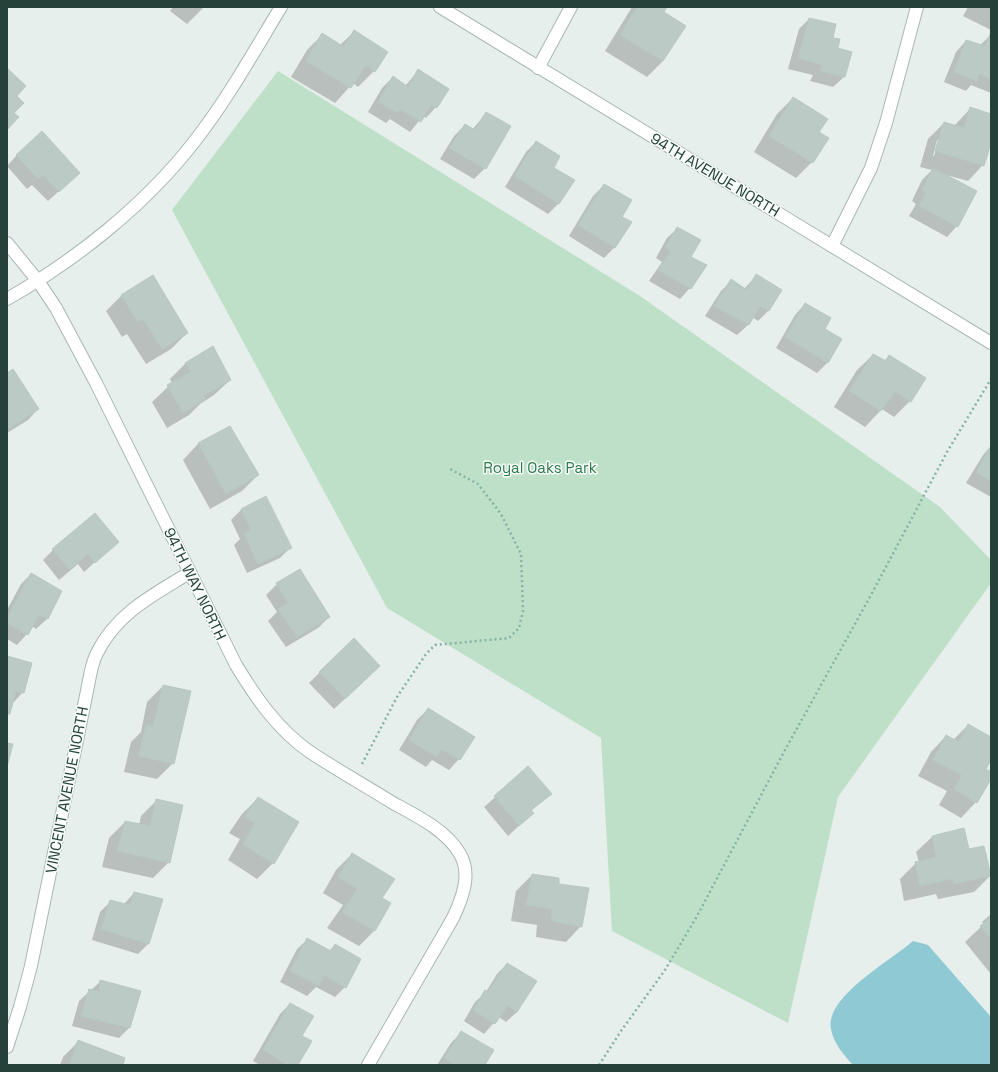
<svg xmlns="http://www.w3.org/2000/svg" width="998" height="1072" font-family="'Space Grotesk',sans-serif">
	<style>
		.green { fill: #bfe0c8 }
		.water { fill: #8ec9d4 }
		.shadow { fill: #0003; fill-rule: evenodd }
		.building { fill: #bbcac4; stroke: #b8c9c2 }
		.lines { fill: none; stroke-linecap: round; stroke-linejoin: round }
		.minor-casing { stroke: #a8b8b2; stroke-width: 14 }
		.path { stroke: #86b3a5; stroke-width: 2.5; stroke-dasharray: 2 3; stroke-linecap: butt }
		.minor { stroke: #fff; stroke-width: 12 }
		.labels { text-anchor: middle; stroke-width: 3; stroke-linejoin: round; paint-order: stroke }
		.street-label { font-size: 15px; fill: #24423a; stroke: #f7fbf9 }
		.park-label { font-size: 15px; fill: #2d7a4b; stroke: #f7fbf9 }
	</style>
	<rect width="100%" height="100%" fill="#e6efeb"/>
	<path class="green" d="M278,71L640,296L940,507L991,560V583L838,797L788,1023L612,931L601,738L387,608L172,210Z"/>
	<path class="water" d="M913,941L928,945L991,1017V1065H853C843,1054 834,1044 831,1029C824,997 892,960 913,941Z"/>
	<g class="shadow">
		<path d="M173,7H204L187,24L170,11Z"/>
		<path d="M632,7H666L663,12L684,26L663,61L647,77L605,51Z"/>
		<path d="M968,7L991,8V30L963,16Z"/>
		<path d="M809,19L832,39L837,49L850,53L844,77L833,87L810,81L813,75L788,69L799,29Z"/>
		<path d="M354,32L387,52L374,71L358,87L353,83L335,103L291,77L307,50L323,34L340,45Z"/>
		<path d="M991,35V93L971,85L966,91L944,82L956,52L966,41L980,45Z"/>
		<path d="M418,71L436,107L426,118L423,116L410,132L390,119L386,123L368,112L382,88L393,77L405,86Z"/>
		<path d="M793,98L818,133L812,162L796,178L754,152L777,114Z"/>
		<path d="M970,109L991,115V139L983,165L968,181L943,174L957,226L947,237L909,216L916,204L912,201L922,180L932,170L920,167L928,139L944,123L954,126ZM937,140H939L934,156H933Z"/>
		<path d="M486,113L509,126L485,168L474,179L440,159L454,136L465,125L472,130Z"/>
		<path d="M536,142L552,168L559,203L548,214L505,187L526,152Z"/>
		<path d="M17,155L79,173L48,201L32,185L27,189L7,166Z"/>
		<path d="M604,185L621,217L630,222L614,248L604,258L569,236L593,196Z"/>
		<path d="M678,228L690,257V288L680,299L649,281L662,262L656,258L667,238Z"/>
		<path d="M757,275L769,310L758,321L752,317L748,325L737,335L705,316L721,291L731,281L744,289Z"/>
		<path d="M122,295L187,333L171,349L146,364L127,334L122,337L106,311Z"/>
		<path d="M805,304L823,329L841,339L827,363L817,373L776,348L795,315Z"/>
		<path d="M873,355L884,361L889,356L910,401L894,417L882,409L865,427L834,407L857,370Z"/>
		<path d="M186,363L230,380L214,395L200,404L189,415L167,428L152,402L172,383L170,379Z"/>
		<path d="M7,374L38,409L28,420L7,433Z"/>
		<path d="M229,427L258,475L242,491L210,509L183,460L198,444Z"/>
		<path d="M991,446V497L966,483L983,455Z"/>
		<path d="M242,509L291,547L280,558L247,573L234,545L240,539L231,520Z"/>
		<path d="M117,542L84,572L78,564L59,580L43,560L53,550Z"/>
		<path d="M300,571L329,617L318,628L286,647L268,621L277,612L266,595L277,584Z"/>
		<path d="M31,574L61,591L47,619L36,629L32,626L27,634L17,645L7,639V610L21,584Z"/>
		<path d="M354,639L368,677L334,709L309,683Z"/>
		<path d="M7,658L23,692L13,703L7,716Z"/>
		<path d="M163,686L173,763L157,779L124,772L131,742L141,732L147,702Z"/>
		<path d="M428,709L459,759L449,770L432,760L426,767L399,750L417,720Z"/>
		<path d="M968,725L991,738V758L984,769L991,773V777L976,802L961,818L939,805L947,791L918,776L931,752L946,736L953,740Z"/>
		<path d="M528,768L550,793L531,811L533,813L522,823L508,836L484,807Z"/>
		<path d="M258,798L273,863L257,879L228,860L240,839L229,833L242,814Z"/>
		<path d="M157,800L169,862L153,878L102,867L109,838L125,822L139,825L141,816Z"/>
		<path d="M963,829L968,851L990,876L974,892L938,899L936,894L904,901L900,879L916,863L919,862L916,852L932,837Z"/>
		<path d="M352,854L380,898L390,904L374,931L359,946L327,928L343,905L323,893L336,870Z"/>
		<path d="M532,875L558,885L581,926L566,942L536,937L537,925L511,921L516,891Z"/>
		<path d="M134,893L161,900L148,944L138,954L92,940L100,912L111,901L124,904Z"/>
		<path d="M991,914V972L990,973L965,942L984,924L982,922Z"/>
		<path d="M308,939L329,951L335,945L345,987L335,997L316,987L307,996L280,982L297,949Z"/>
		<path d="M507,964L517,1012L506,1022L499,1017L484,1034L464,1021L475,1002L486,992L497,974Z"/>
		<path d="M101,981L129,1028L119,1038L72,1026L79,1001Z"/>
		<path d="M290,1004L301,1036L297,1065H260L253,1061L280,1014Z"/>
		<path d="M462,1032L484,1065H437L451,1043Z"/>
		<path d="M78,1042L122,1065H60L63,1057Z"/>
	</g>
	<g class="building">
		<path d="M637,7H667L664,12L686,26L663,61L620,35Z"/>
		<path d="M809,18L836,24L833,38L840,39L838,48L852,52L845,77L820,71L823,65L798,58Z"/>
		<path d="M354,30L388,52L375,72L366,65L351,88L306,61L322,33L344,47Z"/>
		<path d="M990,34L991,79L979,74L977,81L954,72L966,40L985,46Z"/>
		<path d="M7,68L26,86L17,96L24,103L14,113L19,117L7,130Z"/>
		<path d="M418,69L449,89L437,108L431,105L421,122L400,109L398,113L378,102L393,76L408,87Z"/>
		<path d="M793,97L828,119L819,132L829,138L813,163L769,136Z"/>
		<path d="M970,107L991,114V143L984,166L935,151L944,122L964,128Z"/>
		<path d="M486,112L511,126L486,169L449,148L465,124L475,130Z"/>
		<path d="M42,131L80,173L59,192L43,175L38,179L16,155Z"/>
		<path d="M536,141L560,156L554,168L575,180L559,204L514,176Z"/>
		<path d="M933,168L977,191L958,227L919,206L926,193L922,190Z"/>
		<path d="M604,184L632,200L622,217L632,222L615,248L578,225Z"/>
		<path d="M677,227L701,240L691,257L707,265L691,289L658,270L671,251L665,248Z"/>
		<path d="M756,274L782,290L769,311L760,306L749,325L714,306L731,279L747,290Z"/>
		<path d="M153,275L188,333L162,349L143,319L138,322L121,295Z"/>
		<path d="M805,303L831,318L825,329L842,339L828,363L785,337Z"/>
		<path d="M213,346L231,380L203,396L206,399L183,413L167,385L191,372L185,363Z"/>
		<path d="M873,354L886,361L889,355L926,378L911,402L895,391L881,411L849,391Z"/>
		<path d="M13,369L39,409L9,429L7,426V373Z"/>
		<path d="M230,426L259,475L226,494L198,443Z"/>
		<path d="M991,446V481L976,472Z"/>
		<path d="M266,496L292,548L258,564L244,534L251,530L241,509Z"/>
		<path d="M95,513L119,542L95,563L88,554L70,570L52,549Z"/>
		<path d="M300,569L330,617L297,637L278,609L288,603L276,583Z"/>
		<path d="M31,573L62,591L48,619L39,615L28,635L7,623V617Z"/>
		<path d="M354,638L380,666L345,699L319,672Z"/>
		<path d="M7,656L32,663L24,693L16,691L10,714H7Z"/>
		<path d="M163,685L191,691L174,764L139,756L146,725L153,726Z"/>
		<path d="M428,708L475,737L460,760L441,749L437,757L409,740Z"/>
		<path d="M968,724L991,737V760L986,769L991,772V779L977,803L954,789L962,775L933,760L946,735L959,742Z"/>
		<path d="M7,743L13,744L7,767Z"/>
		<path d="M528,766L552,794L531,810L534,813L519,826L494,796Z"/>
		<path d="M258,797L299,822L274,864L243,844L255,823L244,817Z"/>
		<path d="M156,799L183,805L170,863L117,851L125,821L150,826Z"/>
		<path d="M964,828L969,849L984,846L991,876L954,884L952,879L920,886L915,862L936,857L932,836Z"/>
		<path d="M352,853L395,879L382,898L391,903L375,931L342,912L357,889L338,877Z"/>
		<path d="M532,874L559,878V884L589,888L582,927L551,921L552,909L526,905Z"/>
		<path d="M134,892L163,899L149,944L101,929L110,900L130,905Z"/>
		<path d="M991,917V939L980,926Z"/>
		<path d="M307,938L331,951L335,944L361,959L346,988L324,975L319,986L290,971Z"/>
		<path d="M507,963L537,981L517,1012L508,1005L495,1024L473,1010L485,990L488,992Z"/>
		<path d="M100,980L141,991L130,1028L81,1016L89,989L99,991Z"/>
		<path d="M290,1003L314,1016L302,1036L312,1041L298,1065H288L263,1050Z"/>
		<path d="M461,1031L494,1050L485,1065H451L452,1063L444,1058Z"/>
		<path d="M78,1040L125,1058L123,1065H69Z"/>
	</g>
	<g class="lines">
		<g class="minor-casing">
			<g id="minor">
				<path d="M440,7L991,343"/>
				<path d="M538,68L571,7"/>
				<path d="M7,243L38,281L56,308L96,383L236,665C256,698 278,730 310,752C337,770 366,786 393,803C417,816 446,830 460,854C472,874 462,899 453,918L368,1065"/>
				<path d="M832,246L871,168L886,123L917,7"/>
				<path d="M7,299C76,260 145,205 194,142C227,100 253,53 281,7"/>
				<path d="M7,1047L20,1007L31,966L88,686C90,675 92,662 97,653C117,613 153,595 189,573"/>
			</g>
		</g>
		<g class="path">
			<path d="M362,764L397,697L426,654L435,645L509,638L519,628L523,611L521,554L501,514L478,484L450,469"/>
			<path d="M599,1065L621,1031L665,970L696,918L785,750L871,595L947,452L991,379"/>
		</g>
		<use href="#minor" class="minor"/>
	</g>
	<g class="labels">
		<g class="street-label">
			<text transform="translate(715 175) rotate(31)" y="5">94TH AVENUE NORTH</text>
			<text transform="translate(195 584) rotate(64)" y="5">94TH WAY NORTH</text>
			<text transform="translate(67 790) rotate(-79)" y="5">VINCENT AVENUE NORTH</text>
		</g>
		<g class="park-label">
			<text x="540" y="473">Royal Oaks Park</text>
		</g>
	</g>
	<rect width="998" height="1072" fill="none" stroke="#24423a" stroke-width="16"/>
</svg>
